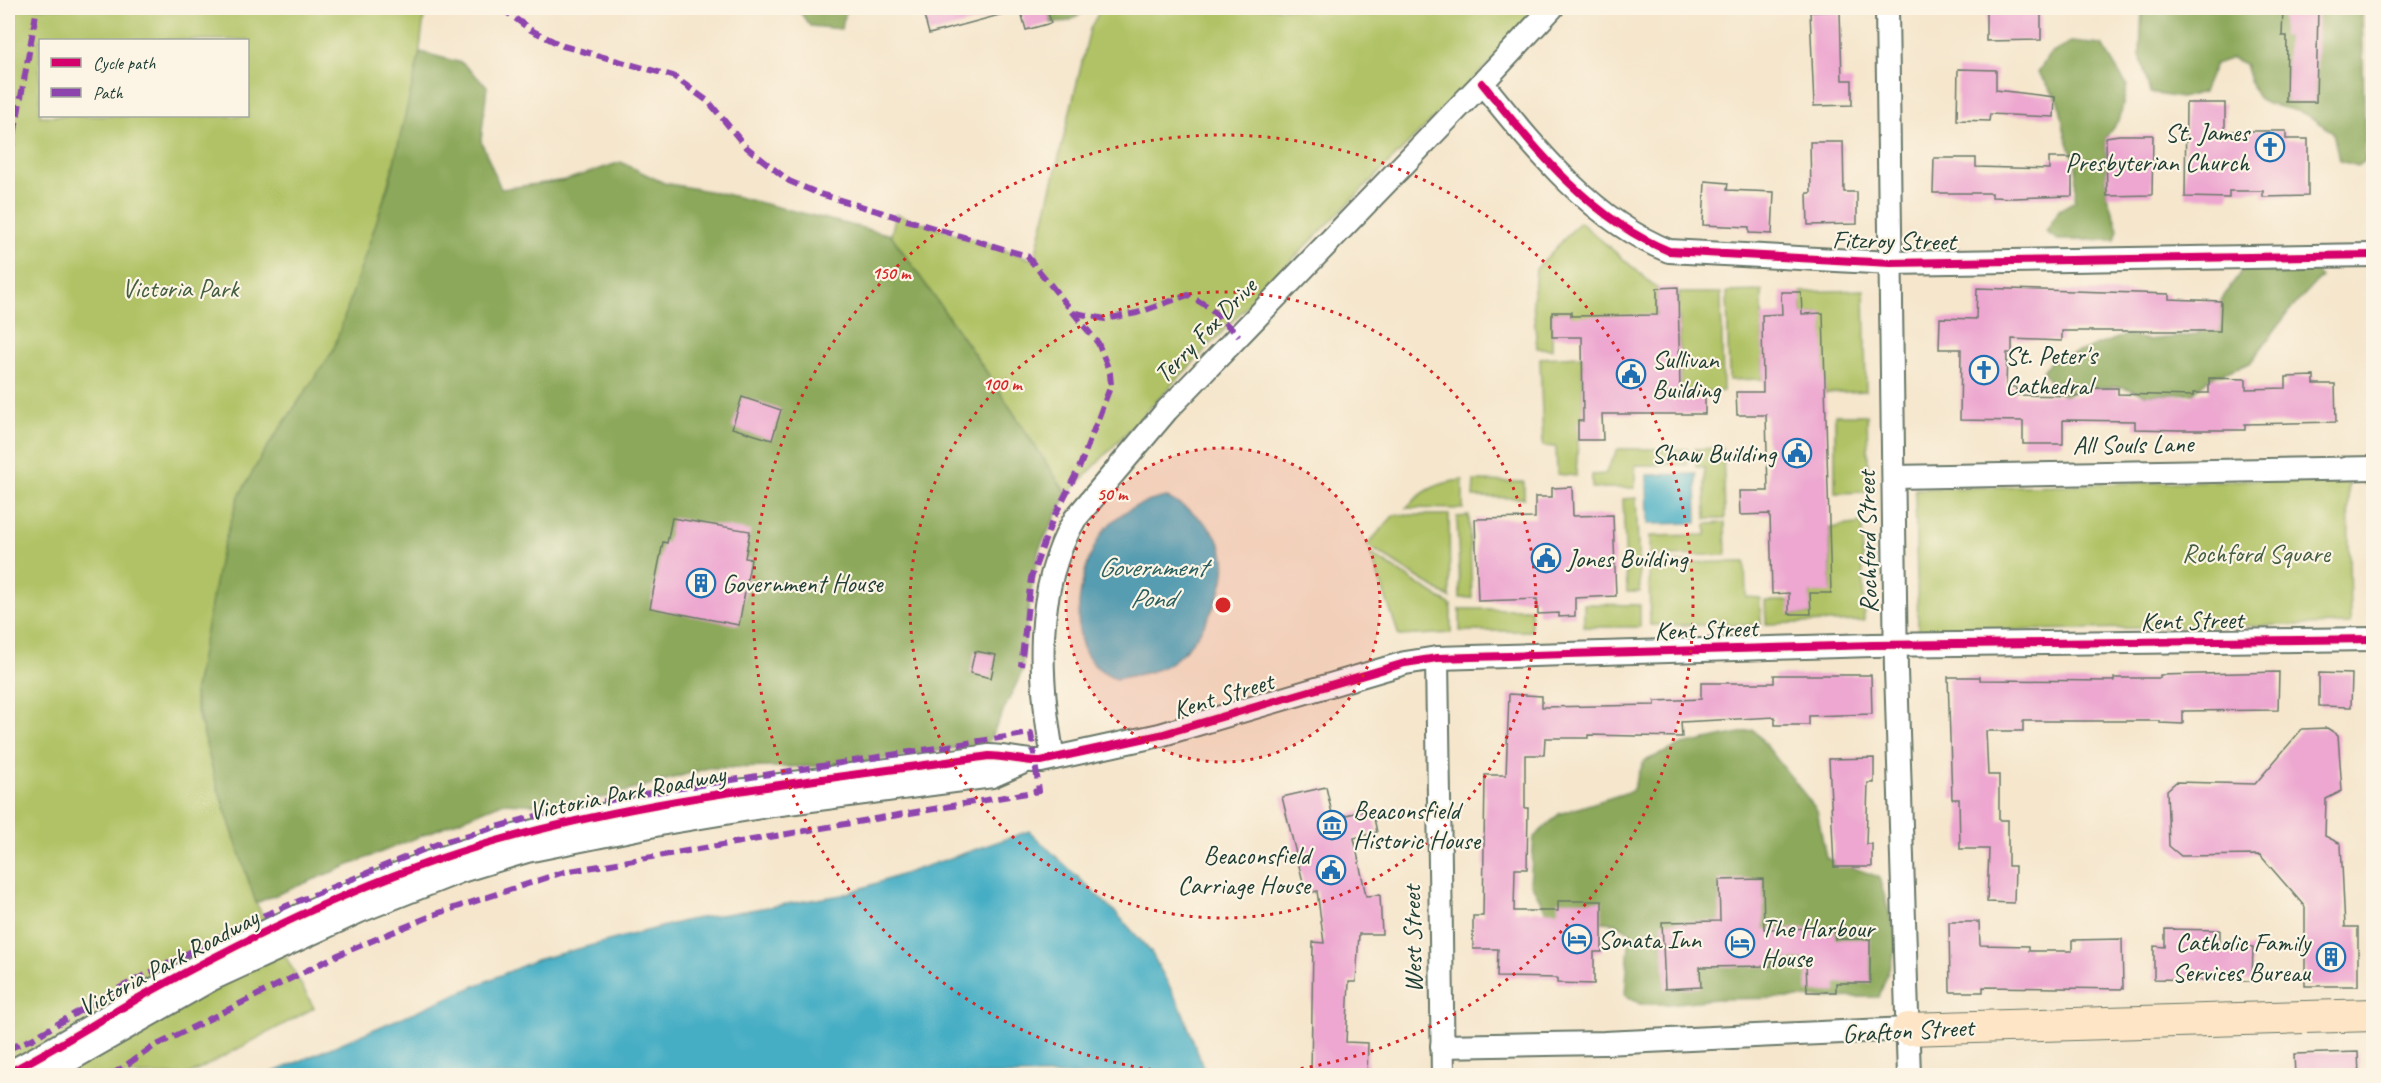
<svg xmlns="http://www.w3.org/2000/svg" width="2381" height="1083" font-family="Caveat,sans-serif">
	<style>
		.green { fill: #b0c265; stroke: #68804c; stroke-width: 1.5; fill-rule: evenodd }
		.forest { fill: #8ca85a; stroke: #567247; stroke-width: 1.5 }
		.water { fill: #45adc4; stroke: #32757c; stroke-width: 1.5 }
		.building { fill: #eda7d0 }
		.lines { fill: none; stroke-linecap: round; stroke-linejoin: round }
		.street-casing { stroke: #6a7869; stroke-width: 26 }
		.secondary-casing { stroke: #6a7869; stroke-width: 34 }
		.street { stroke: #fff; stroke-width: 22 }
		.secondary { stroke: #fde5c5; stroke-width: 32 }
		.quiet { stroke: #8e44ad; stroke-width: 6; stroke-dasharray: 12 6; stroke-linecap: butt }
		.cycleway-casing { stroke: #fcf5e5; stroke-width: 11 }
		.cycleway { stroke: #d6006c; stroke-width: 8 }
		.ring { fill: none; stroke: #d62828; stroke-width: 3; stroke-dasharray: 3 6 }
		.labels { text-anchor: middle; stroke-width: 4.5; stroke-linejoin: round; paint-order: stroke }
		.poi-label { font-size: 26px; fill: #1f3d34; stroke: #fcf5e5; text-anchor: start }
		.street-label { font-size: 26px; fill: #1f3d34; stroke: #fcf5e5 }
		.park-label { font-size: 26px; fill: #435e40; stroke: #fcf5e5 }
		.water-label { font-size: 27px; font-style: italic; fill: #2a5f5f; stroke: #fcf5e5 }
		.centre { fill: #d62828; stroke: #fcf5e5; stroke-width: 3 }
		.ring-label { font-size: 18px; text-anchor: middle; font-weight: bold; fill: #d62828; stroke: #fcf5e5; stroke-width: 4.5; stroke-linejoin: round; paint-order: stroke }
	</style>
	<rect width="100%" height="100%" fill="#fcf5e5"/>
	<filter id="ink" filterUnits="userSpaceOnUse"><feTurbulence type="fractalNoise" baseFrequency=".0167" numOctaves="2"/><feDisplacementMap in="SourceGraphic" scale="12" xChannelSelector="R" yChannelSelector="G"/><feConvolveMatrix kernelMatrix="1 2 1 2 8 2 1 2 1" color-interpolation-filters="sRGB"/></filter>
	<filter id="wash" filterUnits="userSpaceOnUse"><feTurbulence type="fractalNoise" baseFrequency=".008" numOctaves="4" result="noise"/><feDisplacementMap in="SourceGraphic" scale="24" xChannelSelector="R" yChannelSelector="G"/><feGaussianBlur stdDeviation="1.35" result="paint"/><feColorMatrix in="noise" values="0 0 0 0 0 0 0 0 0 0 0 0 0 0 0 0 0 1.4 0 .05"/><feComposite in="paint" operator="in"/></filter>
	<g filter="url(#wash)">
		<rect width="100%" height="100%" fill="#f5e6cc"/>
		<g class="green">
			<path d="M8,8H425L415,89L317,433L228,529L194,694L199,723L202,726L214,776L256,903L314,1008L189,1075H8ZM40,40H248V116H40Z"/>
			<path d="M1101,8H1544L1268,284L1067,495L990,377L891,235L896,214L1034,260L1090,29Z"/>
			<path d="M1580,222L1657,288V315L1571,323V312H1552V349L1537,348L1533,301L1536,269Z"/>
			<path d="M1864,290L1866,391L1825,393L1822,313L1802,314L1801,292Z"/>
			<path d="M1762,291L1763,379L1729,380L1727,292Z"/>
			<path d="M1679,293H1721L1723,391L1680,392L1679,315H1671V307L1679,306Z"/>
			<path d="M1582,356L1583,414H1585L1578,440L1576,476L1557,474L1556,447L1543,446L1540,358Z"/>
			<path d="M1835,415H1867L1869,492L1835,493Z"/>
			<path d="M1723,448L1725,519H1706L1704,467H1696L1695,449Z"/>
			<path d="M1618,449H1687V465H1635V488H1592V475L1605,474Z"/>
			<path d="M2348,477L2350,624L1918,632L1915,489Z"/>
			<path d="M1463,480V509L1406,508C1423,490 1439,482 1463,480Z"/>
			<path d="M1474,481L1524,482V498L1473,497Z"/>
			<path d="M1636,498L1640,592H1627L1623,499Z"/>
			<path d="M1394,515H1449L1450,598L1367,545Z"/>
			<path d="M1469,516L1472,598H1460L1457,517Z"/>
			<path d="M1725,523L1726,555L1650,556V536L1706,535V524Z"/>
			<path d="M1862,523L1864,621L1766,624L1765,601H1789L1790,614H1810V593L1831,592L1830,528Z"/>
			<path d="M1371,554L1451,605V633L1399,636Z"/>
			<path d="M1745,562L1746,597L1760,598L1761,625H1650L1649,563Z"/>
			<path d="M1584,604L1640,605V627H1584Z"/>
			<rect x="1460" y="609" width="71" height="22"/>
		</g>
		<g class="forest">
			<path d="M797,8H847L841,29L810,26Z"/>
			<path d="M1047,8H1091L1069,21L1051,23Z"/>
			<path d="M2142,8H2362L2365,161L2358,166L2339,161L2333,132C2322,126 2311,116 2300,112C2259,100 2258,111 2245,64L2232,58L2215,64L2203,92L2181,98L2150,93L2140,55Z"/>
			<path d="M2071,42L2102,45L2127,86L2120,118L2106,137L2107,196L2118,229L2115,240H2058L2046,232L2059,210L2075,201L2076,165L2065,134L2059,101L2038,72L2049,55Z"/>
			<path d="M420,52L462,63L487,86L481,141L501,189L566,180L621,162L664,183L725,194L891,235L990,377L1067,495L1039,549L1029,603L1022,672L988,743L841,766L708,768L607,797L554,805L502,803L256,903L214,776L194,694L220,557L238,498L264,452L333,351L389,184Z"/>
			<path d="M2311,266L2321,277L2290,310L2250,363L2210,378L2193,393L2147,395L2123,387L2086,388L2063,396L2052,386L2043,371L2055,354L2067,356L2126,335L2147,340L2197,335L2244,267Z"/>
			<path d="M1754,730L1817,810L1826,858L1879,877L1898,944L1879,997L1715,999L1668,1004H1640L1625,995L1630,932L1615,923L1550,918L1530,882L1534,837L1559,814L1632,791L1644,761L1682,745Z"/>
		</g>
		<g class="water">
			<path d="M1696,474L1697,523L1648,524L1647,475Z"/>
			<path d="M1166,497C1224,526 1241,559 1208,618C1199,636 1183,656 1165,666C1150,674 1133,675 1116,679C1107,674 1096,669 1090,660C1065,630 1084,546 1112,522C1129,507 1144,502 1166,497Z"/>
			<path d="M1029,831L1117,914L1151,952L1182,1010L1206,1075H267L536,960L688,920L842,895Z"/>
		</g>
		<g id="blocks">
			<g class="building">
				<path d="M922,8H1007V13L929,34Z"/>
				<path d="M1020,8H1047L1051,23L1026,30Z"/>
				<path d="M1986,8H2041V40L1986,41Z"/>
				<path d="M2283,8H2318L2316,102H2286L2287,36H2282Z"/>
				<path d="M1840,11L1842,80H1852V105L1814,106L1810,12Z"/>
				<path d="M1958,69L1996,70V90L2055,97L2054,117L1990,114L1989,121L1957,120Z"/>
				<path d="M2186,103H2225V131H2286V139H2308V196L2263,197V191H2229V198L2185,197Z"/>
				<path d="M2119,135H2153L2152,195L2107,196L2106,137Z"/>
				<path d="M1810,142H1843L1844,192H1857V224L1808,225L1807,193H1811Z"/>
				<path d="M1934,158H1976V167L2049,169V158H2072V196L2014,198L1992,197V193H1933Z"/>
				<path d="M1705,181L1728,183L1727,190L1774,192L1772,234L1749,233V227L1703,225Z"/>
				<path d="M1678,287L1680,392H1705V414H1602L1603,440H1578V421H1583L1582,337H1552V312H1571V316L1657,315V288Z"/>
				<path d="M1977,288L2169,294V299L2221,301L2220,331H2062V341L2012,339V353H2007L2006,387H2016V395L2086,396V388H2118V394L2193,396V393H2209V378L2246,379V389L2286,388V377L2314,376V384H2335L2336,422L2245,424V430H2179L2135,429V421L2063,420V444H2023V421L1960,420L1961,349H1939L1940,318L1976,319Z"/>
				<path d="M1781,292H1801L1802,314L1823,313L1831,593H1810L1811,614H1789V593L1772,594L1770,514L1740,515L1739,491H1768L1766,415H1737L1736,392H1763L1762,315L1782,314Z"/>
				<path d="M742,397L781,410L772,440L732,428Z"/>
				<path d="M1572,487L1573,516L1613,515L1616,596L1575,598V616L1559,617V613L1538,614L1537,599L1478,601L1475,519L1535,518V497H1552V488Z"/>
				<path d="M672,518L750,531L745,558L751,559L739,625L650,608L663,542L667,543Z"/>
				<path d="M975,651L996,655L991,678L970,673Z"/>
				<path d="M2279,672L2278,710L2183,711V724L2160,723V721H2023V731H1986L1988,775H1999V820H2008V866H2015L2014,903L1987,902L1989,849H1960L1959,799H1952L1948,677H1980V680L2114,681V678H2160V675Z"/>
				<path d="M2319,673L2352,674L2351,707L2319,706Z"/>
				<path d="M1774,675H1871L1872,714L1809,716V725H1775V717L1681,722L1682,737L1588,735V738H1545L1544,755H1525V808H1528L1527,869H1515L1514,911H1558V901H1602V952H1594V984L1557,983V978L1497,977L1498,949H1473V916H1483L1485,775H1506L1509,694L1542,696V707L1655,705V701L1701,699V683H1774Z"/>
				<path d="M2327,728L2338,735L2342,791L2326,799L2325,836L2341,844L2345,927H2358V986H2305V907L2260,855L2181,856L2169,846L2167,790L2176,782L2255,784L2302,729Z"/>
				<path d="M1874,758V783H1868L1866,844H1872V867H1834L1829,759Z"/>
				<path d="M1326,787L1333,818L1372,809L1377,832L1354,838L1366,896L1380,895L1382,934H1359L1356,982H1349L1346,1042L1368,1043L1367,1076H1311L1313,942L1324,943L1317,891L1306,894L1282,797Z"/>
				<path d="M1763,879L1764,929L1835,928V939H1870V983H1836V992H1807L1806,959L1772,960V966L1700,967L1701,987L1665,989L1662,922L1720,921L1719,880Z"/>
				<path d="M1949,922H1979L1980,945L2029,946V951H2072V940L2122,939L2123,989L1983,987V992H1950Z"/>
				<path d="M2165,929L2220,930V946L2253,947L2252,981L2154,979V946L2165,947Z"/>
				<path d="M2358,1052L2359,1076H2295L2294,1054Z"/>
			</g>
		</g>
	</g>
	<g filter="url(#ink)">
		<use href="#blocks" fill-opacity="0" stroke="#6a7869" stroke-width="1.5"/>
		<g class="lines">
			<g class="street-casing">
				<g id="street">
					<path d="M1887,8L1896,670L1909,1076"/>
					<path d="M1482,83C1534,147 1591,220 1669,251L1891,263L2374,255"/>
					<path d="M1894,477L2374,468"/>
					<path d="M1437,658L1443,1076"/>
					<path d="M1053,758C1039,681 1033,590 1075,519L1167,410L1482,83L1552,8"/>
					<path d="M1442,1046L1604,1043L1908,1029"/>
					<path d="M8,1073C57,1048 104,1017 153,990C244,940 340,893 439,859C615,799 805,783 989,756C1007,756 1023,762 1041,761L1160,735L1405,663L1437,658L1873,645L2374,639"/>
					<path d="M42,1076L212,979L360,911L461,871L527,851L665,823L773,805L992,776L1024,762"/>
				</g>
			</g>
			<g class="secondary-casing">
				<path id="secondary" d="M1908,1029L2374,1015"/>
			</g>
			<use href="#street" class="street"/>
			<use href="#secondary" class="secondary"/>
			<g class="quiet">
				<path d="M501,8L531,30L563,46L673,76L709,102L745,146L789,181L820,194L1027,256L1098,343L1110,373L1111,385L1080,466L1052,521L1031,578L1021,666"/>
				<path d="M8,169L37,8"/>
				<path d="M1076,313L1105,319L1137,313L1188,295L1207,306L1239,336"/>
				<path d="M8,1049L32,1039L108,994L255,919L440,843L554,811L637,795L1031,733L1039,791L564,872L436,914L338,955L153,1047L110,1076"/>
			</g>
			<g class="cycleway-casing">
				<g id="cycleway">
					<path d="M1482,83C1534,147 1591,220 1669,251L1891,263L2374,255"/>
					<path d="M8,1073C57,1048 104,1017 153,990C244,940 340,893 439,859C615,799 805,783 989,756C1007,756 1023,762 1041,761L1160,735L1405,663L1437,658L1873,645L2374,639"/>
				</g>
			</g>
			<use href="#cycleway" class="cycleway"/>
		</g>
	</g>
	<circle cx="1223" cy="605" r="157" fill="#d62828" fill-opacity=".12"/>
	<g class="ring">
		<circle cx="1223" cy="605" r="157"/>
		<circle cx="1223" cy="605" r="313"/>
		<circle cx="1223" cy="605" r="470"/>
	</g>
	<defs>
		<g id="church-ring" transform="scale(1.5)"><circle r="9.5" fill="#fcf5e5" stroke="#1f6fb2" stroke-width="1.5"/><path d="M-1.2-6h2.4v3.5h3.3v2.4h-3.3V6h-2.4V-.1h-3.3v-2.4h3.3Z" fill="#1f6fb2"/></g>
		<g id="civic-ring" transform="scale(1.5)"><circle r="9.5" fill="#fcf5e5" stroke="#1f6fb2" stroke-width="1.5"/><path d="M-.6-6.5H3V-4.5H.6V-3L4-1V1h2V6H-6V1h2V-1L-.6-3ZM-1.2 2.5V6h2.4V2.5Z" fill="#1f6fb2"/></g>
		<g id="building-ring" transform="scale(1.5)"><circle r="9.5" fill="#fcf5e5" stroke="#1f6fb2" stroke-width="1.5"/><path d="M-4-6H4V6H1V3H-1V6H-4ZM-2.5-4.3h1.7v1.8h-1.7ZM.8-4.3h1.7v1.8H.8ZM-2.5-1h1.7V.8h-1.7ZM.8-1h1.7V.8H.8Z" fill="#1f6fb2"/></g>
		<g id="museum-ring" transform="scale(1.5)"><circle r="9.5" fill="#fcf5e5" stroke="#1f6fb2" stroke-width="1.5"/><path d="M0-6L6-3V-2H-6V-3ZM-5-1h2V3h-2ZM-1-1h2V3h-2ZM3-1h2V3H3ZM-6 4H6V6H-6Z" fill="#1f6fb2"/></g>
		<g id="hotel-ring" transform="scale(1.5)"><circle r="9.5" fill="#fcf5e5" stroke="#1f6fb2" stroke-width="1.5"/><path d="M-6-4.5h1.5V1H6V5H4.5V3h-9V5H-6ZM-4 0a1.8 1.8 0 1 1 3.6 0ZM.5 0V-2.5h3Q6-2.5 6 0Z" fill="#1f6fb2"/></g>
	</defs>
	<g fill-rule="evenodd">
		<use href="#church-ring" x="2270" y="147"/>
		<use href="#church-ring" x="1984" y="370"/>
		<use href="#civic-ring" x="1631" y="374"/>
		<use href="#civic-ring" x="1797" y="453"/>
		<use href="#civic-ring" x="1546" y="558"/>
		<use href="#building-ring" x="701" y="583"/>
		<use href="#museum-ring" x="1332" y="825"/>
		<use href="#civic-ring" x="1331" y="870"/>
		<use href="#hotel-ring" x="1577" y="939"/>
		<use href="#hotel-ring" x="1740" y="943"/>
		<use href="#building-ring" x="2331" y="957"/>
	</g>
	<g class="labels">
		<g class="poi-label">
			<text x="2249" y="141" text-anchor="end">St. James<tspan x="2249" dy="30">Presbyterian Church</tspan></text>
			<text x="2005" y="364">St. Peter's<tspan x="2005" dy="30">Cathedral</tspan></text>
			<text x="1652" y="368">Sullivan<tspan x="1652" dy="30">Building</tspan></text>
			<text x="1776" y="462" text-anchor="end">Shaw Building</text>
			<text x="1567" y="567">Jones Building</text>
			<text x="722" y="592">Government House</text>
			<text x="1353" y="819">Beaconsfield<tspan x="1353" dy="30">Historic House</tspan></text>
			<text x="1310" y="864" text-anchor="end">Beaconsfield<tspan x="1310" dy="30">Carriage House</tspan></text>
			<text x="1761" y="937">The Harbour<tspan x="1761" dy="30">House</tspan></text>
			<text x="1598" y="948">Sonata Inn</text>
			<text x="2310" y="951" text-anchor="end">Catholic Family<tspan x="2310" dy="30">Services Bureau</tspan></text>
		</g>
		<g class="street-label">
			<text transform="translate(1894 240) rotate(1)" y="9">Fitzroy Street</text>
			<text transform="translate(1205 330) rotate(-46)" y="9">Terry Fox Drive</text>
			<text transform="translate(2133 444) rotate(-1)" y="9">All Souls Lane</text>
			<text transform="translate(1867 542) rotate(-91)" y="9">Rochford Street</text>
			<text transform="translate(2192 620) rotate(-1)" y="9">Kent Street</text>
			<text transform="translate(1706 629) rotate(-2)" y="9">Kent Street</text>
			<text transform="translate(1223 695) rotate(-17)" y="9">Kent Street</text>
			<text transform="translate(627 792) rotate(-11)" y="9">Victoria Park Roadway</text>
			<text transform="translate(1412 939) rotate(-91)" y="9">West Street</text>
			<text transform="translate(168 962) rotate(-28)" y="9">Victoria Park Roadway</text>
			<text transform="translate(1908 1030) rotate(-3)" y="9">Grafton Street</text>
		</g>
		<g class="park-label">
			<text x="180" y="297">Victoria Park</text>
			<text x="2256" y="562">Rochford Square</text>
		</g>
		<g class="water-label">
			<text x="1152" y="576">Government<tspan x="1152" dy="31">Pond</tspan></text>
		</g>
	</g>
	<circle cx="1223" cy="605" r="9" class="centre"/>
	<g class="ring-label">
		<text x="891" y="279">150 m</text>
		<text x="1002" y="390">100 m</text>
		<text x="1112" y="500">50 m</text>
	</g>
	<rect width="2381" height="1083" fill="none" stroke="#fcf5e5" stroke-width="30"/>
	<rect x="39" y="39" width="210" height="78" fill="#fcf5e5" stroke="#a4ab9e" stroke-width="1.5"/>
	<rect x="51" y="58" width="30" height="9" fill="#d6006c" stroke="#a4ab9e" stroke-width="1.5"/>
	<text x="93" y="69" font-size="18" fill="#1f3d34">Cycle path</text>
	<rect x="51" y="88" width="30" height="9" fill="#8e44ad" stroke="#a4ab9e" stroke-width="1.5"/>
	<text x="93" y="99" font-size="18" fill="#1f3d34">Path</text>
</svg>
